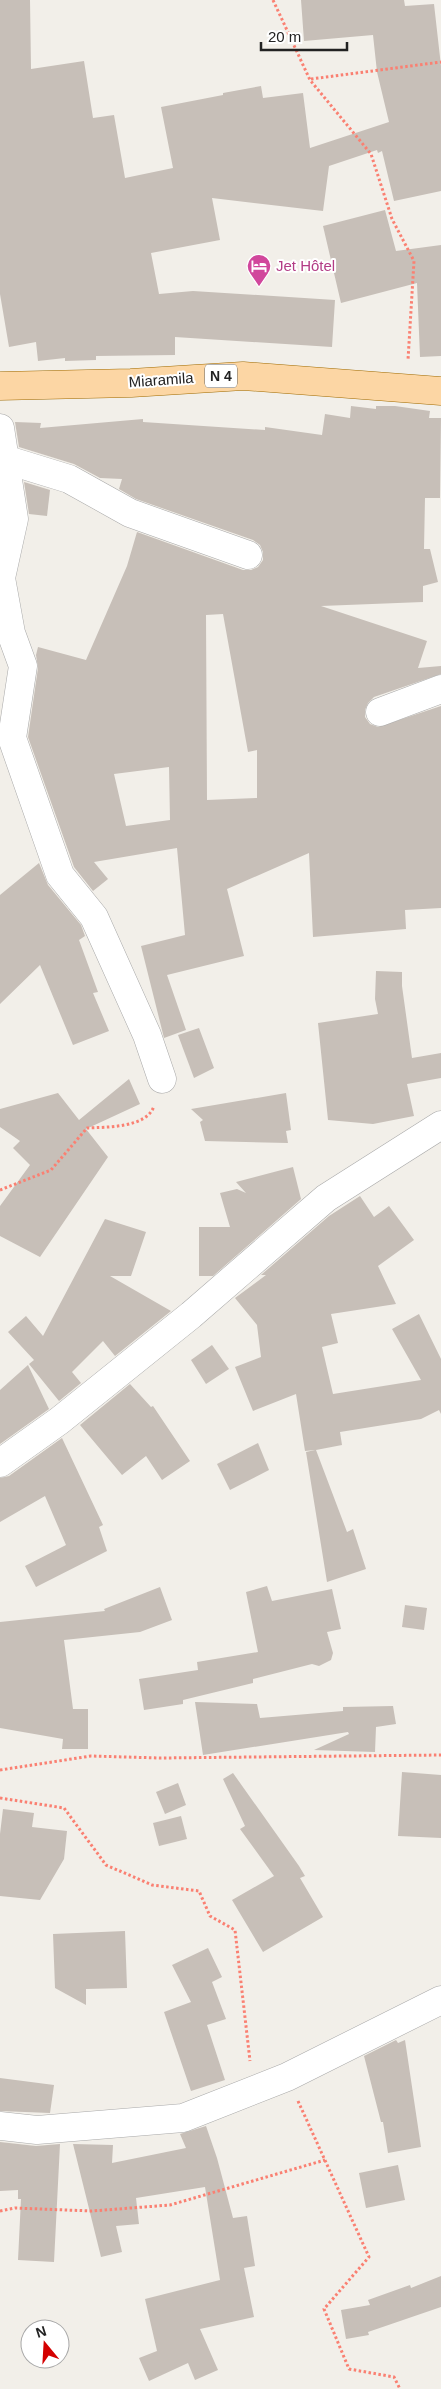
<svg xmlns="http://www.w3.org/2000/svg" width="441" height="2389" font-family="Helvetica,sans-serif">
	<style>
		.building { fill: #c7bfb8; fill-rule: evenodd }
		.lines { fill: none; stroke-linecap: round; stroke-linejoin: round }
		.minor-casing { stroke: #a9a9a9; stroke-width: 29 }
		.major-casing { stroke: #a06b00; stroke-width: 29 }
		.path { stroke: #fa8072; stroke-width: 3; stroke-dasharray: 2.5 2.5; stroke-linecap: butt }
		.minor { stroke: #fff; stroke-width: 28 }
		.major { stroke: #fcd6a4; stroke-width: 28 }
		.labels { text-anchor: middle; stroke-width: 4; stroke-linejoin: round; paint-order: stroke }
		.shield { fill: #fff; stroke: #646464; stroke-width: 1 }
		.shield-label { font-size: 14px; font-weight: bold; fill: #222 }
		.hotel-label { font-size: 15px; fill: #b23c85; stroke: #fff; text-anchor: start }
		.street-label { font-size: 15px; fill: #222; stroke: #fff }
	</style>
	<rect width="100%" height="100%" fill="#f2efe9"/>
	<g class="building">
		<path d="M0,0H30L31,69L84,61L93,118L114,115L125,178L173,168L161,107L223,95V93L261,86L263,98L303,93L310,148L389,122L377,72L373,35L304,41L301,0H404L405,6L434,4L441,66V191L394,201L382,151L378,153L377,150L329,166L323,211L212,198L220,240L151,253L159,294L193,291L335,300L332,347L175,337V355L96,356V360L65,361V358L38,361L36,342L9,347L0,294Z"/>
		<path d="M385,210L396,251L441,245V356L420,357L417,283L341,303L323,226Z"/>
		<path d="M351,406L376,409V406H395L430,411L429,418H441L440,498H425L424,549H430L438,582L423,586V602L321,606L427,641L418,668L441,666V674L374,697L368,703L365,710V717L370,724L378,727L441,706V908L405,910L406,929L313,937L309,853L227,889L244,956L167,975L186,1030L164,1038L141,946L185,935L177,848L94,862L108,879L93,891L74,867L28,737L38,668L36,655L38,647L86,660L127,566L137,532L243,570H251L258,567L263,560V552L260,545L253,540L136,499L119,489L122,479L100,478L74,464L19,447L15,422L41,423L40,428L143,419V422L265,430V427L322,435L325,414L350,418ZM223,614L248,752L257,750V798L207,800L206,615ZM169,767L170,820L126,826L114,774Z"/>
		<path d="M24,482L50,490L47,516L29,514Z"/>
		<path d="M39,863L48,885L81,925L85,936L79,940L98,992L93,993L109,1031L73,1045L40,965L0,1004V895Z"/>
		<path d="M376,971L402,972V986L412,1058L441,1053V1078L407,1084L414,1116L373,1124L328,1120L318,1023L378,1014L375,999Z"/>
		<path d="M199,1028L214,1068L194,1078L178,1035Z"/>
		<path d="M129,1079L140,1104L86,1129L108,1157L40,1257L0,1236V1206L30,1165L13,1148L20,1141L0,1127V1109L58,1093L79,1120Z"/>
		<path d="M286,1093L291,1130L286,1131L288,1143L205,1141L200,1122L203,1120L191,1109Z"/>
		<path d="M293,1167L301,1199L213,1276H199V1227H230L220,1193L237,1189L246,1193L236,1182Z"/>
		<path d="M360,1196L374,1217L389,1206L414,1240L378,1266L396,1304L331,1314L338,1343L322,1347L333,1394L421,1380L392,1329L419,1314L441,1359V1414L439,1410L421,1419L340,1432L342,1445L316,1450L347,1532L353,1529L366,1569L327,1582L306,1452L315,1450L305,1451L296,1394L253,1411L235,1367L261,1357L257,1325L235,1298L266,1275H261L329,1216Z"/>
		<path d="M105,1219L146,1232L131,1276H110L171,1311L115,1356L103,1341L72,1372L81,1383L59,1401L29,1364L34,1360L8,1332L26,1316L43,1336Z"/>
		<path d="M212,1345L229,1369L206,1384L191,1360Z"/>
		<path d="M28,1365L49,1409L0,1444V1390Z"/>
		<path d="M130,1384L151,1407L153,1406L190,1461L162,1480L146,1456L122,1475L80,1425Z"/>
		<path d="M62,1438L103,1525L99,1527L107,1551L36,1587L25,1566L66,1545L45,1496L0,1522V1478L9,1476Z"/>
		<path d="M258,1443L269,1470L230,1490L217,1464Z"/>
		<path d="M267,1586L272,1601L332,1589L341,1629L327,1632L333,1653L331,1660L319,1666L312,1664L253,1679V1683L183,1700V1704L144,1710L139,1679L198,1670L197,1662L258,1652L246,1592Z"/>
		<path d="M160,1587L172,1620L140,1632L64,1640L73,1709H88V1749H62L63,1739L0,1728V1622L105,1611L104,1609Z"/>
		<path d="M405,1605L427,1608L424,1630L402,1627Z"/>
		<path d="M195,1702L257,1704L260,1718L343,1711V1707L393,1706L396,1724L376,1727L375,1752L314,1750L349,1734L348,1732L203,1755Z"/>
		<path d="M402,1772L441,1775V1838L398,1836Z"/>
		<path d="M233,1773L299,1866L305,1876L300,1878L323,1917L263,1952L232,1900L274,1876L240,1829L245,1826L223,1779Z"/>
		<path d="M178,1783L186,1805L165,1814L156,1792Z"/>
		<path d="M3,1809L34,1813L32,1827L67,1831L64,1859L40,1900L0,1896V1834Z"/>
		<path d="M181,1816L187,1839L159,1846L153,1823Z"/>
		<path d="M125,1931L127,1988L86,1989V2005L55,1988L53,1934Z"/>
		<path d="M208,1948L222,1977L212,1982L226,2019L207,2025L225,2080L191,2091L164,2012L191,2002L172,1965Z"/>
		<path d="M396,2040L398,2043L405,2040L421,2147L388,2153L383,2122H381L364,2056Z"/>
		<path d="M0,2078L54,2085L50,2113L0,2111Z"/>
		<path d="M206,2126L217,2158L233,2218L247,2216L255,2266L244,2268L254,2317L200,2329L218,2370L195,2380L188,2363L149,2381L139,2358L157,2351L145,2299L220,2280L205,2187L136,2198L139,2224L116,2226L122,2252L101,2257L73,2144L113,2145L112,2163L186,2148L180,2134Z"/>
		<path d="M0,2142L36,2146L60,2144L54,2262L18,2260L21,2199H18V2190L0,2191Z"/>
		<path d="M398,2165L405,2200L366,2208L359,2173Z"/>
		<path d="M441,2276V2307L368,2332L369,2335L346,2339L341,2310L370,2305L368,2300L410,2285L411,2288Z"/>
	</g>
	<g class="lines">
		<g class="minor-casing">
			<g id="minor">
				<path d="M0,428L14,519L1,578L11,633L23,666L12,738L60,875L94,917L147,1035L162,1079"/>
				<path d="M4,459L69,479L130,513L248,555"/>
				<path d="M380,712L441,689"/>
				<path d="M0,1463L59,1421L191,1315L326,1198L441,1125"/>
				<path d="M0,2126L37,2130L183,2118L287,2077L441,2000"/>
			</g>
		</g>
		<g class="major-casing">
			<path id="major" d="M0,386L131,383L243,376L441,391"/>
		</g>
		<g class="path">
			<path d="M273,0L310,80L371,154L392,219L414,261L408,360"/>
			<path d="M311,79L441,62"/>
			<path d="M0,1190L51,1170L87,1128C106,1127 147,1128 154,1106"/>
			<path d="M0,1770L91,1756L160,1758L441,1755"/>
			<path d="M0,1798L64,1808L106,1865L152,1885L199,1891L210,1916L235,1930L250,2061"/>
			<path d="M298,2101L369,2257L324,2309L349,2369L394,2377L400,2389"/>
			<path d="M0,2211L15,2208L92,2211L170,2205L325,2160"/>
		</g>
		<use href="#minor" class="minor"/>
		<use href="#major" class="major"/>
	</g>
	<defs>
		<g id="hotel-pin" transform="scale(1.25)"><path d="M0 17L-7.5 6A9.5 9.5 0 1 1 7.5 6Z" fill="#d1479c" stroke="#fff"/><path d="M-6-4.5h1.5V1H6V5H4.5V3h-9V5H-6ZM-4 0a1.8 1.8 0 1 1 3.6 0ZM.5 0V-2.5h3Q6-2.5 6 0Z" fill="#fff"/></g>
	</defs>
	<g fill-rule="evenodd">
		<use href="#hotel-pin" x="259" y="266"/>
	</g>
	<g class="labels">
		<rect class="shield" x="205" y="364.5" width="32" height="23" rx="4"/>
		<g class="shield-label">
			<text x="221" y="381">N 4</text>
		</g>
		<g class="hotel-label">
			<text x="276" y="271">Jet Hôtel</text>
		</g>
		<g class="street-label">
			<text transform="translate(161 380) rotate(-4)" y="5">Miaramila</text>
		</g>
	</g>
	<g transform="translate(45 2344) rotate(342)"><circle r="24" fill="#ffffff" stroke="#a7a7a7"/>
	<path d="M0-4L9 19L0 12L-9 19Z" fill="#d40000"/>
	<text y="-8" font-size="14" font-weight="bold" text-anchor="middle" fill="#222222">N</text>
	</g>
	<path d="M261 42v8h86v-8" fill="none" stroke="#222222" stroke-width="2.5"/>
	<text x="268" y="42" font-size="15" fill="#222222" stroke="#ffffff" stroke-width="4" paint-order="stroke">20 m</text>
</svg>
